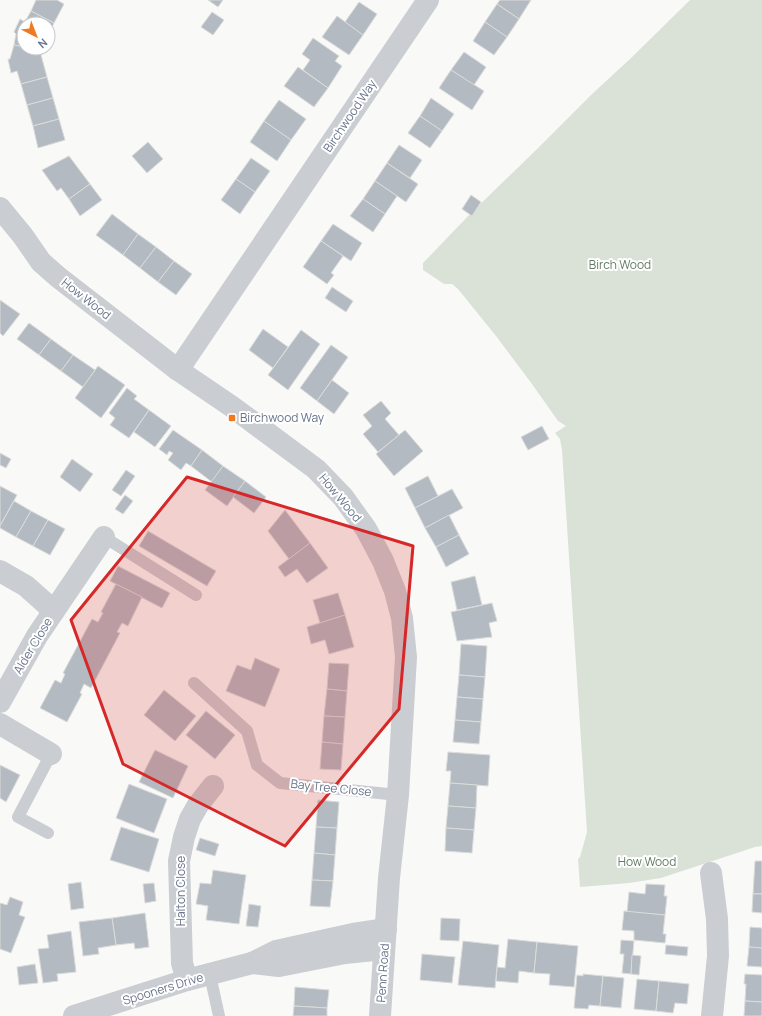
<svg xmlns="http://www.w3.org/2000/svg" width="762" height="1016" font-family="Manrope,sans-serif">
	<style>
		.green { fill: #dae2d8 }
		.building { fill: #b4bac2; stroke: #dbdcda }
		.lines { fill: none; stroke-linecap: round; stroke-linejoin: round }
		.service { stroke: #cacdd1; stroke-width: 12 }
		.minor { stroke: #cacdd1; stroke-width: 22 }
		.tertiary { stroke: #cacdd1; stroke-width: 22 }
		.marked { fill: #d62828; fill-opacity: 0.2; stroke: #d62828; stroke-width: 3; stroke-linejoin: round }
		.poi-dot { fill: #f07922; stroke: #fff; stroke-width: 1.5 }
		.labels { text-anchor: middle; stroke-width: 4; stroke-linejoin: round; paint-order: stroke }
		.street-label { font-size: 12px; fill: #67748b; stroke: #fff }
		.park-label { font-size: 12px; fill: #637b62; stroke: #fff }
		.poi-label { font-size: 12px; fill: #67748b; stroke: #fff; text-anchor: start }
	</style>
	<rect width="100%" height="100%" fill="#f9faf8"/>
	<path class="green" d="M690,0H762V846L755,847L661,878L629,883L580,887L578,859L580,857L587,832L562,450L560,439L555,433L566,426L558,421L532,384L496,336L458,289L452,284H444L423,270V263L472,212L536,150L592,94L630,59Z"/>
	<g class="building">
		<path d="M36,0H57L64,4L54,23L31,11Z"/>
		<path d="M208,0H223L218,7Z"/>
		<path d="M500,0H531L519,19L497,4Z"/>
		<path d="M359,2L377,14L363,35L345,22Z"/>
		<path d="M497,4L519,19L507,37L485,22Z"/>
		<path d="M31,11L54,23L48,36V24H24V47L14,45L16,34L14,32L20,19L25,22Z"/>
		<path d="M212,12L224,20L213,35L201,27Z"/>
		<path d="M337,16L363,35L349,55L322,37Z"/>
		<path d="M485,22L507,37L494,55L473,41Z"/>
		<path d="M313,38L339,56L335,61L342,66L328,88L303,70L310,60L302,54Z"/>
		<path d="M14,45L24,47V48H28L43,51L41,55L47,77L21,84L17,71L11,73L8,59H10Z"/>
		<path d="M28,48H43V51Z"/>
		<path d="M464,52L486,67L474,85L451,70Z"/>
		<path d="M298,67L328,88L314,107L284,86Z"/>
		<path d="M451,70L484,91L472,110L439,88Z"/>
		<path d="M47,77L53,98L27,105L21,84Z"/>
		<path d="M53,98L59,119L33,126L27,105Z"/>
		<path d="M431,98L454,114L442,131L420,116Z"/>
		<path d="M279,100L306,119L291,140L264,121Z"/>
		<path d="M420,116L442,131L430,148L408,133Z"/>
		<path d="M59,119L65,140L38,148L33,126Z"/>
		<path d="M264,121L291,140L277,161L250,142Z"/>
		<path d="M148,142L163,159L147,173L132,156Z"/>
		<path d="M399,145L422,160L410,178L387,163Z"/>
		<path d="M69,156L90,184L69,199L61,188L57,191L42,170Z"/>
		<path d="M251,158L270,171L255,192L236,179Z"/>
		<path d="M387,163L418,184L406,202L375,181Z"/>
		<path d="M236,179L255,192L240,214L221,200Z"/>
		<path d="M375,181L397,196L385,214L363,199Z"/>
		<path d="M90,184L102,200L80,216L69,199Z"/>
		<path d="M471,195L481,202L472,216L462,209Z"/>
		<path d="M363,199L385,214L373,232L350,216Z"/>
		<path d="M112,214L138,234L123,255L96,235Z"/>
		<path d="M333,224L362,243L351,261L321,241Z"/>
		<path d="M138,234L156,247L140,268L123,255Z"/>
		<path d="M321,241L343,256L331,273L334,275L327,284L303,267Z"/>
		<path d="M156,247L174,261L158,282L140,268Z"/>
		<path d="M174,261L192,274L176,295L158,282Z"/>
		<path d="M332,287L353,301L346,312L325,298Z"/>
		<path d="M0,300L20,314L3,336L0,333Z"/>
		<path d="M29,323L51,339L39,355L17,339Z"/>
		<path d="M263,329L288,347L273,368L249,350Z"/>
		<path d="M301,330L320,344L288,390L268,375Z"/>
		<path d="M51,339L73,355L61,371L39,355Z"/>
		<path d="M331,345L348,357L317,401L300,388Z"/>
		<path d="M73,355L95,370L83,387L61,371Z"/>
		<path d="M98,366L125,385L101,418L75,398Z"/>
		<path d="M332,380L349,393L334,414L317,401Z"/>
		<path d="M127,388L137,396L134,399L149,410L129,438L110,425L115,418L109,413Z"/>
		<path d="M381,401L391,413L385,419L399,435L378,452L363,434L372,426L363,415Z"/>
		<path d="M149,410L171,426L155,447L134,432Z"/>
		<path d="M542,426L549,439L528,450L521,437Z"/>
		<path d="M173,430L202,450L191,466L186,463L181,470L168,460L173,453L169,451L167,455L159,449Z"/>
		<path d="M405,430L423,451L394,476L376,454Z"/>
		<path d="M202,450L223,466L212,482L191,466Z"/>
		<path d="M0,453L11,459L6,468L0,465Z"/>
		<path d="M72,459L93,474L80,492L60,477Z"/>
		<path d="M223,466L245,481L227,506L205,490Z"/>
		<path d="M126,470L135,476L121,496L112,490Z"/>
		<path d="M428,476L438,496L415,508L405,488Z"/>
		<path d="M245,481L266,497L254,513L233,497Z"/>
		<path d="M0,486L17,495L0,526Z"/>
		<path d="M452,489L463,508L425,528L415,508Z"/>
		<path d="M125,495L133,501L123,514L115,509Z"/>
		<path d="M14,501L31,511L16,537L0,528V526Z"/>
		<path d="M285,510L310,543L289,559L268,531Z"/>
		<path d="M31,511L48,520L33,546L16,537Z"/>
		<path d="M449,515L459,535L436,547L425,528Z"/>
		<path d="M48,520L65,529L50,555L33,546Z"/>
		<path d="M148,531L216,571L207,586L139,546Z"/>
		<path d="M459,535L469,554L446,567L436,547Z"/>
		<path d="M310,543L328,568L307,583L297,569L285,577L278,567Z"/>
		<path d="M118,566L170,593L162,608L110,581Z"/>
		<path d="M475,576L482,605L457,610L451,582Z"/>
		<path d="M116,584L142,597L128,626L122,623L117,632L120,633L91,688L84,684L80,693L82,694L67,722L40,708L55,680L61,683L65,674L63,673L92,619L98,622L103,613L101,612Z"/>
		<path d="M338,593L345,615L320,623L313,600Z"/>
		<path d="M492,603L497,621L489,623L492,637L457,641L451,612Z"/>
		<path d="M345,615L354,647L329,654L325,640L311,644L307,627Z"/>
		<path d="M461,644L487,646L485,677L459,675Z"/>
		<path d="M255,658L280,669L265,707L226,691L237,665L251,670Z"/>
		<path d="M329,663L349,664L347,691L327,689Z"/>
		<path d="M459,675L485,677L483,699L457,697Z"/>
		<path d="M327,689L347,691L345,717L324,716Z"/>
		<path d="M164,690L196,716L175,741L144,715Z"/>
		<path d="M457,697L483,699L481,722L455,720Z"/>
		<path d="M206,711L235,735L215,759L186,735Z"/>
		<path d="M324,716L345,717L343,744L322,742Z"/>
		<path d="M455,720L481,722L479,744L453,742Z"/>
		<path d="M322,742L343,744L341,770L320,769Z"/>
		<path d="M155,750L188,766L173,798L139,782Z"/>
		<path d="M448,752L490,755L488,786L450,783L451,771H446Z"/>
		<path d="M0,765L20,775L6,802L0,798Z"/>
		<path d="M450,783L477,785L476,808L448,806Z"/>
		<path d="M129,784L167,799L154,833L116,818Z"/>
		<path d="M318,800L339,802L337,828L316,827Z"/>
		<path d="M448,806L476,808L474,830L446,828Z"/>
		<path d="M121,827L159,839L149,872L110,860Z"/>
		<path d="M316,827L337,828L335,855L314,853Z"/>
		<path d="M446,828L474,830L472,853L445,851Z"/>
		<path d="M200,838L219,844L215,856L196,850Z"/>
		<path d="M314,853L335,855L333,881L312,880Z"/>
		<path d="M755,861H762V894H753Z"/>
		<path d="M213,870L246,875L239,924L206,920L208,906L196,904L200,883L211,884Z"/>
		<path d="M312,880L333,881L330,907L310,906Z"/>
		<path d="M81,882L84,908L71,910L68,884Z"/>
		<path d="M154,883L156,901L145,903L143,884Z"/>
		<path d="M646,884L665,885L664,896H667L665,915L627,912L629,892L645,894Z"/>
		<path d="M753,894H762V913L752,912Z"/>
		<path d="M10,897L23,902L19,915L25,917L11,953L0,949V903L7,905Z"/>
		<path d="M249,904L261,906L258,927L246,926Z"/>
		<path d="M624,911L665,915L663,934H666L665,943L634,940V931L622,930Z"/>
		<path d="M145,913L149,947L135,949L134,943L116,945L112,918Z"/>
		<path d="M112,918L116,945L98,948L99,954L83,956L79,922Z"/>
		<path d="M441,918L460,919L459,941L440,940Z"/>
		<path d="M750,927L762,928V948L749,947Z"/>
		<path d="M71,931L76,972L57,974L58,981L43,983L38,949L49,948L47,935Z"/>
		<path d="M508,939L537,942L534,973L519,971L518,983L496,981L497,967L505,968Z"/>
		<path d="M621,940L634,941L631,974L622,973L624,954H620Z"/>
		<path d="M463,941L499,945L495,988L458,985Z"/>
		<path d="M537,942L578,946L574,987L549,985L550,974L534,973Z"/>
		<path d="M666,945L688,947L687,956L665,954Z"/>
		<path d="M749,947L762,948V967L747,966Z"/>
		<path d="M422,954L455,957L452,983L420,980Z"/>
		<path d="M632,955L641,956L639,975L631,974Z"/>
		<path d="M35,964L38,983L19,985L17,967Z"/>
		<path d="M583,974L603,976L600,1006L589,1005L588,1009L574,1008L577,975L583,976Z"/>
		<path d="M745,974L762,975V1002L745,1001L746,984H744Z"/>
		<path d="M603,976L624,978L621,1008L600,1006Z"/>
		<path d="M637,979L659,981L656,1011L634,1009Z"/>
		<path d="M659,981L689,984L687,1004L675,1003L673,1013L656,1011Z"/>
		<path d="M295,987L329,990L327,1008L294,1006Z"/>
		<path d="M745,1001L762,1002V1016H744Z"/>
		<path d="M294,1006L327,1008V1016H293Z"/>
	</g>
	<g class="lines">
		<g class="service">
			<path d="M104,537L196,595"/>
			<path d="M194,683L247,731L257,765L280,783L398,795"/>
			<path d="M48,833L18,817L51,754"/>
			<path d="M210,975L219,1016"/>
		</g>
		<g class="minor">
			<path d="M178,370L428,0"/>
			<path d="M0,571L26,586L54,611"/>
			<path d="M0,702L37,636L104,537"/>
			<path d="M0,724L51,754"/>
			<path d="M711,873L717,919L718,956L712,1016"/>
			<path d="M252,963L279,966L345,953L384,949"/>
			<path d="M187,980L182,963L179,861L184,837L190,819L198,805L213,786"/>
			<path d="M74,1016L187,980L252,963L276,951L353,934L386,929"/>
		</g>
		<path class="tertiary" d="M0,208L23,236L41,262L58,277L178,370L231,406L316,469L343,497L366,529L383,561L395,591L402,618L406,657L398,795L389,878L380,1016"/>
	</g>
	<path class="marked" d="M187,477L413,546L399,709L285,846L123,764L71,620Z"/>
	<rect class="poi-dot" x="228" y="414" width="8" height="8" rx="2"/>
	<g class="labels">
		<g class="street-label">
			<text transform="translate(350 116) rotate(-56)" y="4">Birchwood Way</text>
			<text transform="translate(86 299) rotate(38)" y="4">How Wood</text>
			<text transform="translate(340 498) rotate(50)" y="4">How Wood</text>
			<text transform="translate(33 646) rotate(-59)" y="4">Alder Close</text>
			<text transform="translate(331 788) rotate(6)" y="4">Bay Tree Close</text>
			<text transform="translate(181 891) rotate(-90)" y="4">Halton Close</text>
			<text transform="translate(383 973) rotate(-86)" y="4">Penn Road</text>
			<text transform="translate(163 989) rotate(-17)" y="4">Spooners Drive</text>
		</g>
		<g class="park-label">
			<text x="620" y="269">Birch Wood</text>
			<text x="647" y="866">How Wood</text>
		</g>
		<g class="poi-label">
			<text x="240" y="422">Birchwood Way</text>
		</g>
	</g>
	<g transform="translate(36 36) rotate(138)"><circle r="19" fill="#ffffff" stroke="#c2c7d1"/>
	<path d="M0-3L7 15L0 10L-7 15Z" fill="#f07922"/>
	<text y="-6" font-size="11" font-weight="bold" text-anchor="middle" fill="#67748b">N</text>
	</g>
</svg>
